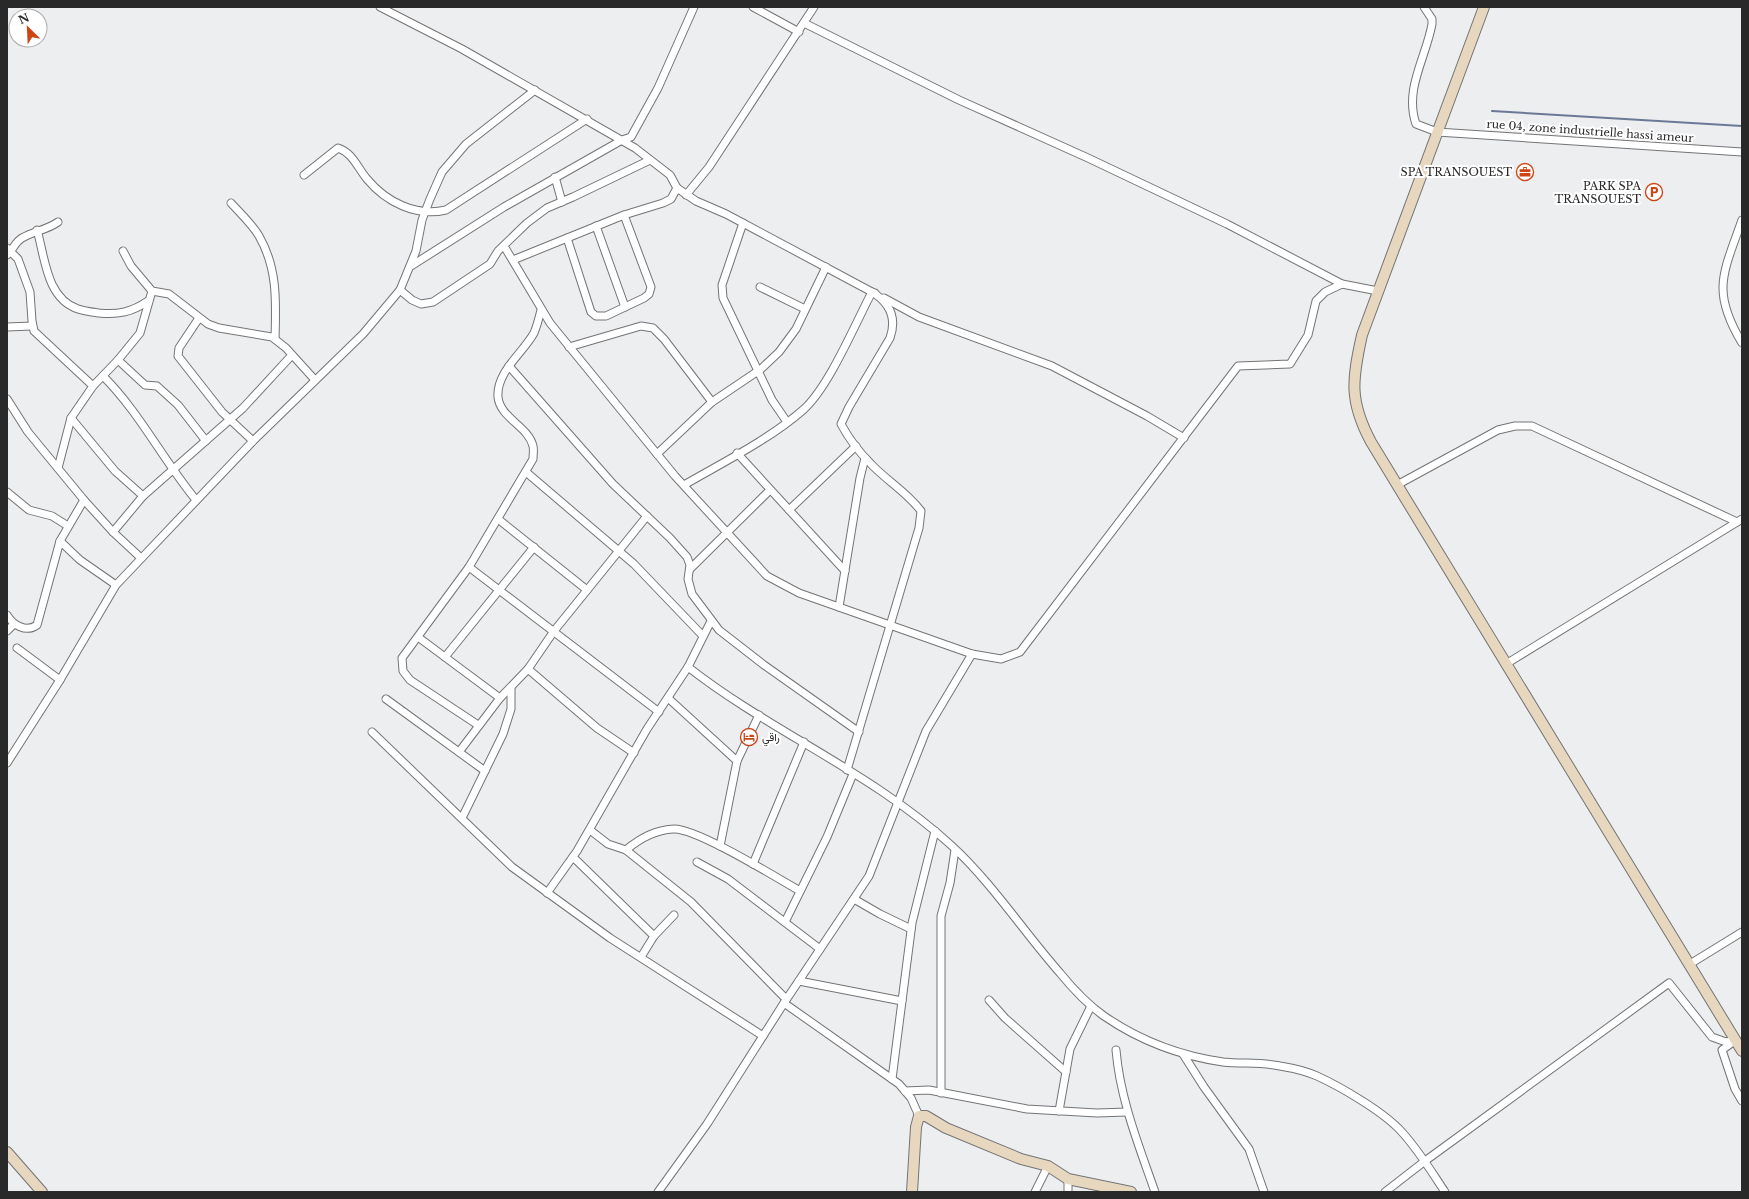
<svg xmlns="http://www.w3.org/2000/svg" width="1749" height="1199" font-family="'Libre Baskerville',Vazirmatn,serif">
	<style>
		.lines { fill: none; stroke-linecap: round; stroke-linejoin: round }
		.stream { stroke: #6a7a96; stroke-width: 2 }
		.street-casing { stroke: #737476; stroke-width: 9 }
		.secondary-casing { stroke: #737476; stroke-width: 12 }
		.street { stroke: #fff; stroke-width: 7 }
		.secondary { stroke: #e8d7bf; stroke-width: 10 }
		.labels { text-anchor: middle; stroke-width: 4; stroke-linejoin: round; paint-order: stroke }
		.street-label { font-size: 11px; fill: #29292a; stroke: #fff }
		.poi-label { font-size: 11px; fill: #29292a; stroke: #fff; text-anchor: end }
	</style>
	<rect width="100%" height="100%" fill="#edeef0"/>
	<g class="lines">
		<path class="stream" d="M1492,111L1742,126"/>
		<g class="street-casing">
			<g id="street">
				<path d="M380,7L462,49L635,148L670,175L677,188L671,199L663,203L624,215L513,260"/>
				<path d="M753,7L799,32"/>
				<path d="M1424,7L1432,19V24C1426,58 1404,89 1416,124L1437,132L1742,152"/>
				<path d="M804,23L959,100L1088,158L1227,224L1342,284"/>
				<path d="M304,175L338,148C353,153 357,167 367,179C386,202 416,217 446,210L587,119"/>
				<path d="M555,177L562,202"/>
				<path d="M677,188L696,201L726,214L872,292C890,303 897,318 890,338L849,407L841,424C849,439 859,452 871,464C887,481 907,492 921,511L919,528L847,770"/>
				<path d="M686,195L709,167L814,7"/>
				<path d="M231,203C240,213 252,224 259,236C278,269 276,303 275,339"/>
				<path d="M1742,220C1723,274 1711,291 1742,343"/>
				<path d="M743,223L722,285L723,298L772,400L787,422"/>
				<path d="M596,226L625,307"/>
				<path d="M37,230C45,257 46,298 78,309C84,311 92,312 99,313C118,315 132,312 148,301"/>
				<path d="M567,238L591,312L596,316H606L644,298L649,294L651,287L624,215"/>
				<path d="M504,246L550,323L675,476L767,576L799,593L972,654L1001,659L1020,652L1238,366L1290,364L1308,335L1316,301L1325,292L1342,284L1378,291"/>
				<path d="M7,248L18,259L30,292L32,321L34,331L93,386"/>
				<path d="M123,251L131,266L152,291L169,294L208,324L219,328L272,337L286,348L315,380"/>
				<path d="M7,255C13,250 15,242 22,238C34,231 47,230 58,222"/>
				<path d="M411,266L504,207L622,140L631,137L658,88L694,7"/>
				<path d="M760,287L805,309"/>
				<path d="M400,290L412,300L421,304L433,302L490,264L498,251L527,223L547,208L573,197L650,160"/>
				<path d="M884,298L919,317L1052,366L1147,416L1184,438"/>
				<path d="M199,318L179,348L178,356L222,412L253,441"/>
				<path d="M7,327L32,326"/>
				<path d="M569,347L641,326L653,328L664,339L712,402"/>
				<path d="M118,360L145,385L157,386L178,405L206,441"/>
				<path d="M509,366L613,484L670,538L687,557L690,565L688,579L692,594L719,630L764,665L859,732"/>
				<path d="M103,376C140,413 163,460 196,500"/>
				<path d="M7,399L28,432L84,500L113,532L141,558"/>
				<path d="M71,418L115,471L143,496"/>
				<path d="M737,453L845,571"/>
				<path d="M657,454L712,402L761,369L779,352L796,329L826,267"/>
				<path d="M58,468L71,418L93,386L118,360L140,333L152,291"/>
				<path d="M526,472L634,564L703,636"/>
				<path d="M684,485C722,463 770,439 803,410C829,387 855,324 872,292L875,293"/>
				<path d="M1397,485L1498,430L1515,426H1532L1737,522"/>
				<path d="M7,492L29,510L52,516L68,526"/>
				<path d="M789,510L856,446"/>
				<path d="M498,519L587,590"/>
				<path d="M113,532L143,496L243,408L292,355"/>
				<path d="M60,541L80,560L116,585"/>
				<path d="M469,567L659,712"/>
				<path d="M690,569L770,490"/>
				<path d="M839,607L860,478L865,458"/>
				<path d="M7,615C13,625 26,633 37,625L60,541L84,500"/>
				<path d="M7,631L14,624"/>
				<path d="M418,637L500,698"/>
				<path d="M17,648L60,680"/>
				<path d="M445,657L534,547"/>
				<path d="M1506,664L1742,519"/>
				<path d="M688,667C771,732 873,773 952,846C993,884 1023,931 1060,973C1073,989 1087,1004 1104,1016C1139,1040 1181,1056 1223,1062C1242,1064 1261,1062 1280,1066C1292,1068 1306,1071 1317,1076C1341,1087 1382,1111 1400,1130C1418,1149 1431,1171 1445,1192"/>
				<path d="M528,669L597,728L634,753"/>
				<path d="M668,698L737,761"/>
				<path d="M386,699L485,771"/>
				<path d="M478,725L410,680L403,671L402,658L469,567L533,459C533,455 534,450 533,446C528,426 500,418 498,397C496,372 523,353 534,333C537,326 539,318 541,310"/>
				<path d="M372,732L512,867L610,938L763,1036"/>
				<path d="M459,752L500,698L528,669L554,631L647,516"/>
				<path d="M7,763L60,680L116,585L253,441L363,334L400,290L416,251L422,220L430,199L442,172L466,144L535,90"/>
				<path d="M462,818L503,734L511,709V688"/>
				<path d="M590,830L608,844L626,850L691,902L786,999"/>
				<path d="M720,846L737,761L759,715"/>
				<path d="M626,850C639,839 655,830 673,829C695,827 777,878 800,891"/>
				<path d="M573,857L654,936"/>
				<path d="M697,862L728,879L820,949"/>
				<path d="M753,864L804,742"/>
				<path d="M547,893L577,851L647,729L688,667L711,621"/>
				<path d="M854,899L880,914L911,929"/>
				<path d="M785,922L827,837L853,774"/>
				<path d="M641,957L654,936L674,915"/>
				<path d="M1690,964L1742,932"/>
				<path d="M799,981L902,1001"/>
				<path d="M989,1000L1005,1018L1066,1072"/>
				<path d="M784,1003L899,1084L911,1098L919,1116"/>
				<path d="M1733,1042L1722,1050L1735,1089L1742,1101"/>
				<path d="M1116,1050C1120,1099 1139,1146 1155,1192"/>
				<path d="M1183,1054L1204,1087L1249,1149L1264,1192"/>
				<path d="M892,1079L912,923L935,831"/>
				<path d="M905,1091L929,1090L1027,1109L1097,1113L1127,1112"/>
				<path d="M941,1093V916L950,883L955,850"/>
				<path d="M1059,1111L1070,1049L1091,1006"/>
				<path d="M658,1192L707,1124L784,1003L869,876L926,731L972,654"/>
				<path d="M1035,1192L1048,1166"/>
				<path d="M1068,1192V1179"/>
				<path d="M1385,1192L1425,1161L1669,983L1712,1037L1726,1042L1736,1040"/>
			</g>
		</g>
		<g class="secondary-casing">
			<g id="secondary">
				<path d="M1484,7L1362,335C1352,380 1349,401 1371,442L1742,1051"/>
				<path d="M7,1152L42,1192"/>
				<path d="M912,1192L916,1127L919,1116H926L946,1128L1021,1159L1048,1166L1068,1179L1131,1192"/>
			</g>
		</g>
		<use href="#street" class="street"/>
		<use href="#secondary" class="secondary"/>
	</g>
	<defs>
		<g id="office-ring" transform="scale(0.9)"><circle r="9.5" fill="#fff" stroke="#cd4515" stroke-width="1.5"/><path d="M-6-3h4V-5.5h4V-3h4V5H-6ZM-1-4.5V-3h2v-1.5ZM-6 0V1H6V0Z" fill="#cd4515"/></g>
		<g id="parking-ring" transform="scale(0.9)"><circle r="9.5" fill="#fff" stroke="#cd4515" stroke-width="1.5"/><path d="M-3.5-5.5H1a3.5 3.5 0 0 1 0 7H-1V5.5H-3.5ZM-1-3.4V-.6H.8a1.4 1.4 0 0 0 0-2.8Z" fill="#cd4515"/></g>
		<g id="hotel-ring" transform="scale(0.9)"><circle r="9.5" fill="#fff" stroke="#cd4515" stroke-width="1.5"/><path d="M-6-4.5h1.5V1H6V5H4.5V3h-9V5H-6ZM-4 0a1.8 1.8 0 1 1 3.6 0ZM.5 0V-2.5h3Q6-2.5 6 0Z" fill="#cd4515"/></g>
	</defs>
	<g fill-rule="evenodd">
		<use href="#office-ring" x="1525" y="172"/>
		<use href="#parking-ring" x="1654" y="192"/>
		<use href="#hotel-ring" x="749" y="737"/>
	</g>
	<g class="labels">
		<g class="street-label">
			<text transform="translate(1590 131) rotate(4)" y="4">rue 04, zone industrielle hassi ameur</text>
		</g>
		<g class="poi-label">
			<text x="1512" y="176">SPA TRANSOUEST</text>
			<text x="1641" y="190">PARK SPA<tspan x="1641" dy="13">TRANSOUEST</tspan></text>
			<text x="762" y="741" text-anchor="start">راقي</text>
		</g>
	</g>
	<rect width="1749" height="1199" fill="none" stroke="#29292a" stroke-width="16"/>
	<g transform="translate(28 28) rotate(336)"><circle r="19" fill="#ffffff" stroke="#a9a9aa"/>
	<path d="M0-3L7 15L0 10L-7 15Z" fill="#cd4515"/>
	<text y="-6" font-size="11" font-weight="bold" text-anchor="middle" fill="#29292a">N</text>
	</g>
</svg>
